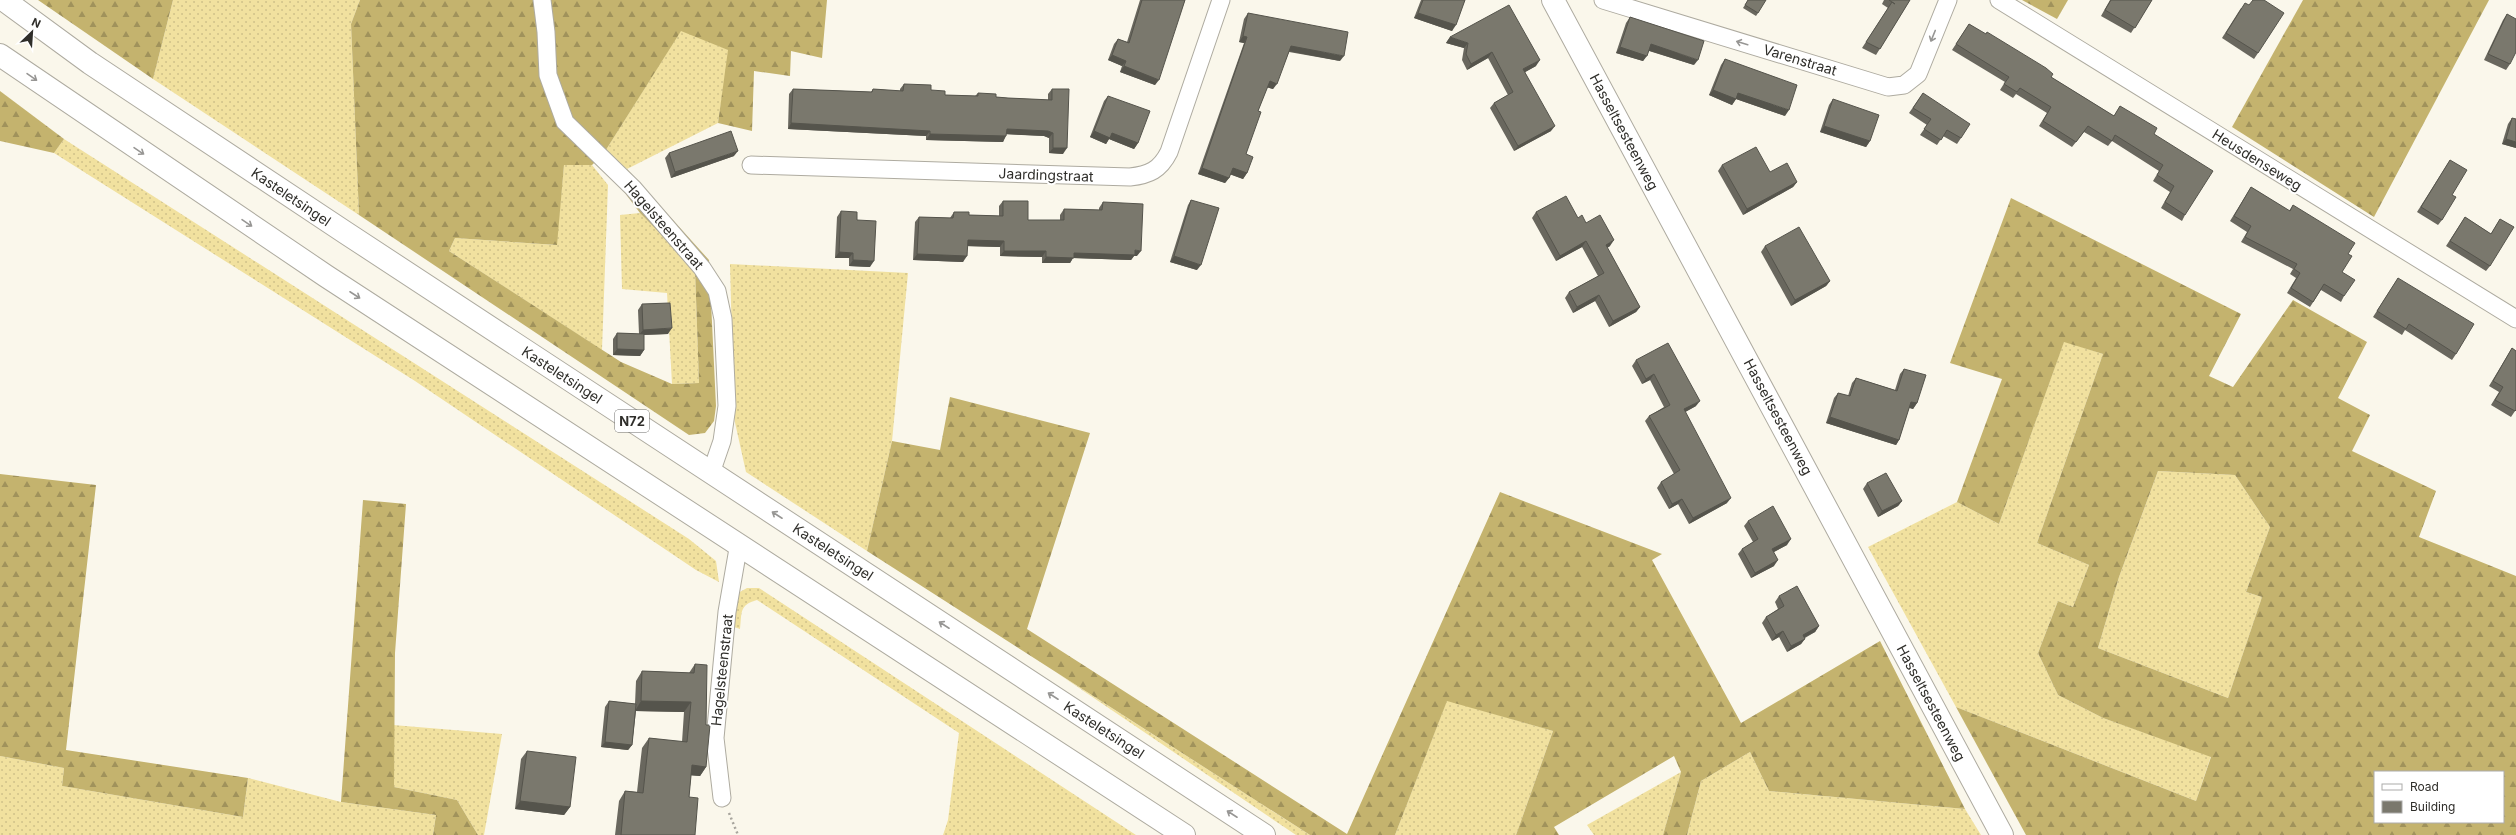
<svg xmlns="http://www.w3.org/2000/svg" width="2516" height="835" font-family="Inter,sans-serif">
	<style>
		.grass { fill: url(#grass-dots) }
		.forest { fill: url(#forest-firs); fill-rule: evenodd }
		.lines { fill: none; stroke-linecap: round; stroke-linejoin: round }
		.minor-casing { stroke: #aeaba0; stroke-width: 19 }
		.tertiary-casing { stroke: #aeaba0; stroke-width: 24 }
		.primary-casing { stroke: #aeaba0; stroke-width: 24 }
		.path { stroke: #a8a59d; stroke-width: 2.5; stroke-dasharray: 2 3; stroke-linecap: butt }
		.minor { stroke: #fff; stroke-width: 17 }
		.tertiary { stroke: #fff; stroke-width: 22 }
		.primary { stroke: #fff; stroke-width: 22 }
		.wall { fill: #69675e }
		.shaded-wall { fill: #55544c }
		.building { fill: #7a786d; stroke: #55544c }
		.oneway { stroke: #979694 }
		.labels { text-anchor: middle; stroke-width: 4; stroke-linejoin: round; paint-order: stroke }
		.shield { fill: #fff; stroke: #6d6d6a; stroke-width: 1 }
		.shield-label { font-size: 13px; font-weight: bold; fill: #2f2e2a }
		.street-label { font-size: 14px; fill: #2f2e2a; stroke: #fff }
	</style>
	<defs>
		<pattern id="grass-dots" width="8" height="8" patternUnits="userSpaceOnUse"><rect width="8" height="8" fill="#f1e19f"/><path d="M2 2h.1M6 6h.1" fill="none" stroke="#cfc189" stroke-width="1.8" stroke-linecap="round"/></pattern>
		<pattern id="forest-firs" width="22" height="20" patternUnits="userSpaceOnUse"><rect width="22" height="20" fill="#c4b36e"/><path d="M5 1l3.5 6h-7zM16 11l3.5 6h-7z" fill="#a0925b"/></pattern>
	</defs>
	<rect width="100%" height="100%" fill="#faf7eb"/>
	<g class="grass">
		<path d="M173,0H360L351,24L359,215L153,79Z"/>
		<path d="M681,30L729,50L718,123L627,169L604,153Z"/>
		<path d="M64,139L689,539L716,561L719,582L696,570L415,381L54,153Z"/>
		<path d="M564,165H592L608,185L602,350L449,251L455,238L556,245Z"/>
		<path d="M640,213L695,269L699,383L672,384L667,293L622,289L620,215Z"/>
		<path d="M730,264L908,273L892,441L867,551L746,472L734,418Z"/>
		<path d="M2064,341L2103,354L2037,543L2089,565L2073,607L2058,601L2038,653L2058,695L2103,718L2211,756L2196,801L1956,707L1868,547L1957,502L1999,524Z"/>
		<path d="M2158,471L2235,475L2270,527L2246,592L2262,597L2228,698L2098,648L2119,577Z"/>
		<path d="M747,588H759L1136,835H943L948,820L959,733L757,600C739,605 742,612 740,629L731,626L738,593Z"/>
		<path d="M1057,673L1310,835H1296Z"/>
		<path d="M1447,700L1553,731L1516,835H1395Z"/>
		<path d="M393,725L502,734L484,835H478L457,800L394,787Z"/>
		<path d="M1750,752L1769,791L1965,809L1981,835H1687L1701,781Z"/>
		<path d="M0,756L64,768L62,786L243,817L248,778L341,802L436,815L433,835H0Z"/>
		<path d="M1681,772L1663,835H1594L1587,825Z"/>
	</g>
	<g class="forest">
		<path d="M38,0H173L153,79Z"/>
		<path d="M360,0H827L822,58L791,51L790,76L754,71L752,131L718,123L728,50L681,31L604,153L592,165H564L557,245L455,238L449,251L621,362L672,384L699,383L695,269L640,213L616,181L627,169L709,260L716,406L714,421L705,433L689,435L359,215L351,24Z"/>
		<path d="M2022,0H2068L2057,19Z"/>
		<path d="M2303,0H2489L2374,217L2232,127Z"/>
		<path d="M0,91L64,139L54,153L0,141Z"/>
		<path d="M2011,198L2241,314L2209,376L2233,387L2293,300L2367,342L2338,398L2370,415L2352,451L2436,491L2419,537L2516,576V835H2026L1956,707L2196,801L2211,757L2103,718L2058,695L2038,653L2058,601L2073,607L2089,565L2037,543L2103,354L2064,342L1999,524L1957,502L2002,379L1950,363ZM2158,471L2235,475L2270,527L2246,592L2262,597L2228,698L2098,648L2119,577ZM2375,772H2503V822H2375Z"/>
		<path d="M950,397L1090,433L1027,629L1347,834L1500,492L1662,554L1652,560L1741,723L1880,641L1965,809L1769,791L1750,752L1701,781L1687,835H1663L1681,772L1674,756L1554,827L1559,835H1516L1553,731L1447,701L1395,835H1310L867,551L892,441L940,450Z"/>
		<path d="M0,474L96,485L66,750L248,778L243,817L62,786L64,768L0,756Z"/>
		<path d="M363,500L406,504L395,653L394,787L457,800L478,835H433L436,815L341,802Z"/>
	</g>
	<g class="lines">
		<g class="minor-casing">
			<g id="minor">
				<path d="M542,0L546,32L548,75L565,122L633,188L702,268L717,291L723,319L727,406L722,441L711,473"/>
				<path d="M1603,0L1888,87L1904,85L1918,74L1948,0"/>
				<path d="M1999,0L2516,319"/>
				<path d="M751,165L1130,177C1149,175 1160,170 1169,152L1221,0"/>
				<path d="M722,798L715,738L727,612L739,543"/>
			</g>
		</g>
		<g class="tertiary-casing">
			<path id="tertiary" d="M1553,0L2002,835"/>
		</g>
		<g class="primary-casing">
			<g id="primary">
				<path d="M4,0L90,63L346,233L1264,835"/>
				<path d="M0,55L326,276L1184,835"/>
			</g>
		</g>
		<path class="path" d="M729,813L738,835"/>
		<use href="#minor" class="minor"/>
		<use href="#tertiary" class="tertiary"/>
		<use href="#primary" class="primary"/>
	</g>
	<g class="wall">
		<path d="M1140,0H1185L1155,85L1120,72L1122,66L1108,60L1114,44L1118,39L1127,42Z"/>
		<path d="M1421,0H1465L1452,31L1414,18Z"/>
		<path d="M1748,0L1758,13L1756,16L1743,8Z"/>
		<path d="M1884,0H1910L1876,55L1862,48L1888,8L1882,4Z"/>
		<path d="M2110,0H2152L2131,33L2101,16Z"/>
		<path d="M2241,8L2258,53L2254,59L2222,38Z"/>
		<path d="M1248,13L1340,61L1289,52L1273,89L1267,87L1258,111L1246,154L1247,173L1243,179L1230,174L1229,178L1225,183L1198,174L1244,43L1239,42L1244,19Z"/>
		<path d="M2507,14L2510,64L2506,70L2484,60L2503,20Z"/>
		<path d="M1630,17L1694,65L1649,51L1643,61L1616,53L1626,23Z"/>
		<path d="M1969,24L2051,77L2114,116L2120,106L2154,134L2185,215L2182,221L2161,208L2170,192L2153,181L2159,171L2112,141L2108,146L2084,132L2072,147L2039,126L2047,113L2016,94L2013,98L2000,90L2005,82L1952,50Z"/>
		<path d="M1450,37L1536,66L1525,72L1551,131L1514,151L1490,108L1494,103L1508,95L1488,58L1467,70L1462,60L1464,48L1446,43Z"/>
		<path d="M1725,59L1785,116L1736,99L1732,105L1709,95L1721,65Z"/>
		<path d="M904,84L931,90L945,95L975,96L978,93L996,97L1008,98L1048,100V94L1052,89L1063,154L1049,153V138L1044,136L1006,134L1003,142L926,140V136L788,129L789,94L793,89L871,92L873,89L900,91V89Z"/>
		<path d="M1923,93L1961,138L1957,144L1943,136L1937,145L1920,135L1927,125L1909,113Z"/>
		<path d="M1108,96L1138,143L1134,149L1109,139L1106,144L1090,137L1104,101Z"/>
		<path d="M1833,99L1870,141L1866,147L1820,132L1829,105Z"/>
		<path d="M2512,118L2516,148L2502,144L2508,124Z"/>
		<path d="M669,153L734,156L671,178L665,158Z"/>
		<path d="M2450,160L2452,195L2442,220L2438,225L2417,212Z"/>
		<path d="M1722,165L1797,182L1793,187L1743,215L1718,171Z"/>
		<path d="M2251,187L2289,211L2293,205L2348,254L2342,272L2344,296L2341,302L2321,290L2310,307L2287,293L2296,278L2290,274L2293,269L2241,242L2247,232L2230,221Z"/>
		<path d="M1191,200L1197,270L1170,262L1188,205Z"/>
		<path d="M1003,201L1028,220H1060V215L1064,209L1099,210V208L1103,202L1137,256H1134L1131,260L1073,258L1070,263H1042V257L1000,256V247L967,246L963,262L913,260L915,222L919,217L950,218L954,212L969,215L999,216V206Z"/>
		<path d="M841,211L857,220L870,267L849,266V258H835L837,217Z"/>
		<path d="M1536,212L1578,218L1586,223L1610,246L1607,248L1640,307L1636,312L1609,327L1595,301L1573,313L1565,298L1569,292L1598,276L1582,247L1556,261L1532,218Z"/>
		<path d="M2465,217L2491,234L2500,219L2490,266L2486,271L2446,246Z"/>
		<path d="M1765,246L1830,281L1826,286L1791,306L1761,252Z"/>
		<path d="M2398,278L2456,354L2452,360L2405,330L2402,335L2373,317Z"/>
		<path d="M642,304L668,334L644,335V350L640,356L613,355V339L617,333L639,334L638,310Z"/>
		<path d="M2512,348L2516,351V411H2515L2511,417L2491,405L2499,392L2489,386Z"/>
		<path d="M1636,360L1696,406L1685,412L1727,503L1689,524L1678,504L1669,509L1657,488L1661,482L1674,474L1645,421L1649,416L1664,407L1650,380L1642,384L1632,366Z"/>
		<path d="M1904,369L1917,403L1913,409L1909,408L1899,440L1896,445L1826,423L1834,398L1838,393L1848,396L1852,383L1856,378L1895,390L1900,374Z"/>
		<path d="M1867,483L1902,501L1898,506L1878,517L1863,489Z"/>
		<path d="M1748,521L1787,545L1774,552V566L1751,578L1738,554L1742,549L1753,542L1744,526Z"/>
		<path d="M1779,596L1819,626L1815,632L1805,638L1801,644L1787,652L1779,637L1772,641L1762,623L1766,617L1778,609L1775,602Z"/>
		<path d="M695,664L706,725V767L700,776L691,775L689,797L695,835H615L619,801L625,791L637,792L642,748L649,738L682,742L684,712L636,711L632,745L628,750L601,747L605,707L609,701L635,704L636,681L642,671L689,673Z"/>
		<path d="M527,751L570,807L564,815L515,809L521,759Z"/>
	</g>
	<g class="shaded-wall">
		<path d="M1418,13L1456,25L1452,31L1414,18Z"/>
		<path d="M1243,36L1247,37L1244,43L1239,42Z"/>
		<path d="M1450,37L1468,43L1464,48L1446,43Z"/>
		<path d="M1651,44L1698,60L1694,65L1647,50Z"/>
		<path d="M1291,46L1344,56L1340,61L1288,51Z"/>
		<path d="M1620,47L1647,56L1643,61L1616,53Z"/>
		<path d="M1492,52L1488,58L1467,70L1471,64Z"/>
		<path d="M1112,55L1126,61L1122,66L1108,60Z"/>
		<path d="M1540,60L1536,66L1520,75L1523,69Z"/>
		<path d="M1124,66L1159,80L1155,85L1120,72Z"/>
		<path d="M1270,81L1277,84L1273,89L1266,87Z"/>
		<path d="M1713,90L1738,93L1789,110L1785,116L1736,99L1732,105L1709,95Z"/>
		<path d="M791,123L930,131L926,136L788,129Z"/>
		<path d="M1555,126L1551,131L1514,151L1518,146Z"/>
		<path d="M1824,126L1870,141L1866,147L1820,132Z"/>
		<path d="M1007,129L1048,131L1053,133L1049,138L1044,136L1003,134Z"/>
		<path d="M1094,131L1112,133L1138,143L1134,149L1109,139L1106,144L1090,137Z"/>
		<path d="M930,134L1006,136L1003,142L926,140Z"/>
		<path d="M2506,139L2516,142V148L2502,144Z"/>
		<path d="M1053,148H1067L1063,154L1049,153Z"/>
		<path d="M738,151L734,156L671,178L675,172Z"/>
		<path d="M1202,168L1229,178L1225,183L1198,174Z"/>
		<path d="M1233,168L1247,173L1243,179L1229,174Z"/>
		<path d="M1797,182L1793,187L1743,215L1747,209Z"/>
		<path d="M968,240L1004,241L1000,247L964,246Z"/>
		<path d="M1614,240L1610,246L1602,251L1606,245Z"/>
		<path d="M1586,241L1582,247L1556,261L1560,256Z"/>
		<path d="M1135,250L1141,251L1137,256H1134L1131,260L1073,258L1070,263H1042L1046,257L1074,253Z"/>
		<path d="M1004,251H1046L1042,257L1000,256Z"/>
		<path d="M839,252L853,253L849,258H835Z"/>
		<path d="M917,254L967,256L963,262L913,260Z"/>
		<path d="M1174,256L1201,265L1197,270L1170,262Z"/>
		<path d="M853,260L874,261L870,267L849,266Z"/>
		<path d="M1830,281L1826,286L1791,306L1795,300Z"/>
		<path d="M1599,295L1595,301L1573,313L1577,307Z"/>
		<path d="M1640,307L1636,312L1609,327L1613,321Z"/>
		<path d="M672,328L668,334L639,335L643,330Z"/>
		<path d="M617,349L644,350L640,356L613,355Z"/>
		<path d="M1654,374L1650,380L1642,384L1646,379Z"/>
		<path d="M1700,401L1696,406L1680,415L1684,409Z"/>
		<path d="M1911,402L1917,403L1913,409L1908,407Z"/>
		<path d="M1830,417L1899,440L1896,445L1826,423Z"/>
		<path d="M1731,498L1727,503L1689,524L1693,518Z"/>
		<path d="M1682,499L1678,504L1669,509L1672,504Z"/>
		<path d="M1902,501L1898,506L1878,517L1882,511Z"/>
		<path d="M1791,539L1787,545L1768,555L1772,549Z"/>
		<path d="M1778,560L1774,566L1751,578L1755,573Z"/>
		<path d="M1819,626L1815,632L1799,640L1803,635Z"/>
		<path d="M1783,631L1779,637L1772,641L1776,635Z"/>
		<path d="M1805,639L1801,644L1787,652L1791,646Z"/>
		<path d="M641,701L691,702L684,712L635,711Z"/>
		<path d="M605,742L632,745L628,750L601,747Z"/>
		<path d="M692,765L706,767L700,776L685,775Z"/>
		<path d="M520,801L570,807L564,815L515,809Z"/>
	</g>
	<g class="building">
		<path d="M1142,0H1185L1159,80L1124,66L1126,61L1112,55L1118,39L1129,43Z"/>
		<path d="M1423,0H1465L1456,25L1418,13Z"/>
		<path d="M1748,0H1766L1758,13L1745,5Z"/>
		<path d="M1889,0H1910L1880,49L1866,42L1892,2L1895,4Z"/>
		<path d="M2111,0H2152L2135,28L2105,10Z"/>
		<path d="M2253,0H2264L2284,13L2258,53L2226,33L2245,3L2249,5Z"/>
		<path d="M1509,5L1540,60L1523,69L1555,126L1518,146L1494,103L1513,92L1492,52L1471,64L1466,54L1468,43L1450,37Z"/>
		<path d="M1248,13L1348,32L1344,56L1291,46L1277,84L1270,81L1258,111L1261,112L1246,154L1253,157L1247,173L1233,168L1229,178L1202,168L1247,37L1243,36Z"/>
		<path d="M2507,14L2516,19V52L2510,64L2488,54Z"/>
		<path d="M1630,17L1704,41L1698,60L1651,44L1647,56L1620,47Z"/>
		<path d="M1969,24L1986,34L1987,32L2046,68L2053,74L2051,77L2114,116L2120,106L2157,128L2154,134L2213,171L2185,215L2165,202L2174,186L2157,175L2163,165L2115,135L2112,141L2088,126L2076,142L2043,121L2051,107L2020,88L2017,92L2004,84L2009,77L1956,44Z"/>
		<path d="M1725,59L1797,85L1789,110L1738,93L1736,99L1713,90Z"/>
		<path d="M904,84L931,85V90L945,91V95L978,96V93L996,94V97L1008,98L1052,100V89H1069L1067,148H1053V133L1048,131L1007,129L1006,136L930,134V131L791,123L793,89L872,92L873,89L903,91Z"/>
		<path d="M1923,93L1970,124L1961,138L1947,130L1941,140L1924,129L1931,119L1913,108Z"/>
		<path d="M1108,96L1150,111L1138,143L1112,133L1110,138L1094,131Z"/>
		<path d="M1833,99L1879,115L1870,141L1824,126Z"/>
		<path d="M2512,118L2516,119V142L2506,139Z"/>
		<path d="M731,131L738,151L675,172L669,153Z"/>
		<path d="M1756,147L1770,172L1787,163L1797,182L1747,209L1722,165Z"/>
		<path d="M2450,160L2467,170L2452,195L2456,197L2442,220L2421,207Z"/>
		<path d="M2251,187L2290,211L2293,205L2355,243L2348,254L2352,256L2342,272L2355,280L2344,296L2324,284L2313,302L2291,288L2300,273L2294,269L2297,264L2245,237L2251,226L2234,216Z"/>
		<path d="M1566,196L1578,218L1582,215L1586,223L1600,215L1614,240L1606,245L1640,307L1613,321L1599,295L1577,307L1569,292L1604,273L1586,241L1560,256L1536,212Z"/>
		<path d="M1191,200L1219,208L1201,265L1174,256Z"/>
		<path d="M1003,201H1028V220H1064V209L1102,210L1103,202L1143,204L1141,251L1135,250V255L1074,253V258L1046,257V251H1004V241L968,240L967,256L917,254L919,217L953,218L954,212H969V215L1003,216Z"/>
		<path d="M841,211L857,212V220L876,221L874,261L853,260V253L839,252Z"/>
		<path d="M2465,217L2491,234L2500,219L2514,227L2490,266L2450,241Z"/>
		<path d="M1799,227L1830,281L1795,300L1765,246Z"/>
		<path d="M2398,278L2474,324L2456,354L2409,324L2406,329L2377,311Z"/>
		<path d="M670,303L672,328L643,330L642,304Z"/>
		<path d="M617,333L644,334V350L617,349Z"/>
		<path d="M1668,343L1700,401L1684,409L1731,498L1693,518L1682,499L1672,504L1661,482L1680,470L1649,416L1670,405L1654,374L1646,379L1636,360Z"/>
		<path d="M2512,348L2516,351V410L2515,411L2495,400L2503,387L2493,381Z"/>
		<path d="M1904,369L1926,375L1917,403L1911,402L1899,440L1830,417L1838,393L1850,396L1856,378L1897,391Z"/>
		<path d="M1886,473L1902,501L1882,511L1867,483Z"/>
		<path d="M1773,506L1791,539L1772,549L1778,560L1755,573L1742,549L1758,539L1748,521Z"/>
		<path d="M1797,586L1819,626L1803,635L1805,639L1791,646L1783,631L1776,635L1766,617L1784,606L1779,596Z"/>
		<path d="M695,664L707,665L706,725H710L706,767L692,765L689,797L698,798L695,835H621L625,791L643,793L649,738L687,742L691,702L641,701L642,671L694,673Z"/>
		<path d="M609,701L636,704L632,745L605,742Z"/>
		<path d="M527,751L576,757L570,807L520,801Z"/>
	</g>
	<defs><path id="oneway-shaft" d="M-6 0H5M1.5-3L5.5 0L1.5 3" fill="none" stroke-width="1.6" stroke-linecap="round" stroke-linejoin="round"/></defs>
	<g class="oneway">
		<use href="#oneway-shaft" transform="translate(1933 36) rotate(112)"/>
		<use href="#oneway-shaft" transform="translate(1742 43) rotate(-163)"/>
		<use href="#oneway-shaft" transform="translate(32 77) rotate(35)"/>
		<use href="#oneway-shaft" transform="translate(139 151) rotate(34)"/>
		<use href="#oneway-shaft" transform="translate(247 223) rotate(34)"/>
		<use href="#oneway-shaft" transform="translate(355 295) rotate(33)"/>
		<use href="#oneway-shaft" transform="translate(777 515) rotate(-147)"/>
		<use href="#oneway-shaft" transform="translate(944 625) rotate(-147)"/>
		<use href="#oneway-shaft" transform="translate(1053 696) rotate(-147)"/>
		<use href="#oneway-shaft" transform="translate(1232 814) rotate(-147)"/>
	</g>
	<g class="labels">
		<rect class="shield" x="615" y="410" width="34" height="22" rx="3"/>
		<g class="shield-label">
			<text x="632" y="426">N72</text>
		</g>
		<g class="street-label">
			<text transform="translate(1800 60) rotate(17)" y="5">Varenstraat</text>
			<text transform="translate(1624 132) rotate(62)" y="5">Hasseltsesteenweg</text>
			<text transform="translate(2257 160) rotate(32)" y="5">Heusdenseweg</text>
			<text transform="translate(1046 175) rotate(2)" y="5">Jaardingstraat</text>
			<text transform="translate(291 197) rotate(34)" y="5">Kasteletsingel</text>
			<text transform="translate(664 225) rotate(49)" y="5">Hagelsteenstraat</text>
			<text transform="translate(562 375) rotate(33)" y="5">Kasteletsingel</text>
			<text transform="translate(1778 417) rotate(62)" y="5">Hasseltsesteenweg</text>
			<text transform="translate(833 552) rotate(33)" y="5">Kasteletsingel</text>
			<text transform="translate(722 670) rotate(-84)" y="5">Hagelsteenstraat</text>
			<text transform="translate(1931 703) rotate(62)" y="5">Hasseltsesteenweg</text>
			<text transform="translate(1104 730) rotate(33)" y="5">Kasteletsingel</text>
		</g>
	</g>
	<rect x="2374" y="771" width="130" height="52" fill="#ffffff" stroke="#acabaa"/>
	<rect x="2382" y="784" width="20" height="6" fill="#ffffff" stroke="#acabaa"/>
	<text x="2410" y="791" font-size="12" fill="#2f2e2a">Road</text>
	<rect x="2382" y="801" width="20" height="12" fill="#7a786d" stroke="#acabaa"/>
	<text x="2410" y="811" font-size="12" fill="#2f2e2a">Building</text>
	<g transform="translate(32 32) rotate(25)" stroke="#ffffff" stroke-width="3" paint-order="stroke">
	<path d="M0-3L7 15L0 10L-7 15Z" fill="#2f2e2a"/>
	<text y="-6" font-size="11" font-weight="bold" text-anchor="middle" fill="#2f2e2a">N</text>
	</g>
</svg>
